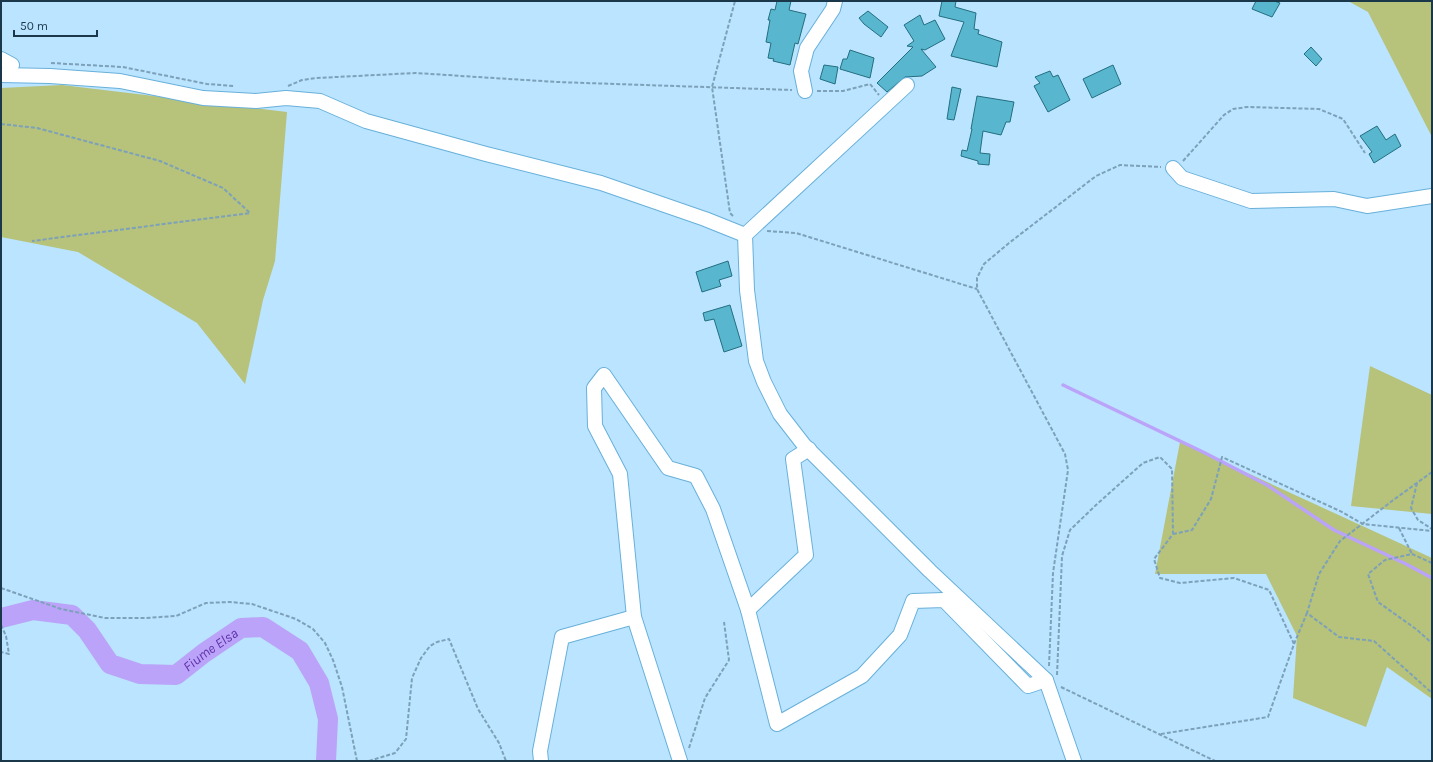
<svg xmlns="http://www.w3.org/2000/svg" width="1433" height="762" font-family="Karla,sans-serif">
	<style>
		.green { fill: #b7c27a }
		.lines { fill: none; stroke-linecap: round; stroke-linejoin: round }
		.stream { stroke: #baa3f8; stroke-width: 3.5 }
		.river { stroke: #baa3f8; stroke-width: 20 }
		.building { fill: #58b7ce; stroke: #236e7f }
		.minor-casing { stroke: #68b0da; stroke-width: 16 }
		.path { stroke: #7ca1b9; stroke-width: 2; stroke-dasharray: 4 2; stroke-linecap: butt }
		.minor { stroke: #fff; stroke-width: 14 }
		.labels { text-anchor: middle; stroke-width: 3; stroke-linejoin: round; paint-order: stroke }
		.water-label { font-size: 14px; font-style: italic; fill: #6031aa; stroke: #bae4ff }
	</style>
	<rect width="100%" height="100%" fill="#bae4ff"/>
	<g class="green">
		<path d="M1348,1H1432V137L1368,12Z"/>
		<path d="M62,85L287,112L275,261L263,300L245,384L197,323L78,252L1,237V88Z"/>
		<path d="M1370,366L1432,395V514L1351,506Z"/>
		<path d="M1180,442L1432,558V699L1387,667L1366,727L1293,698L1297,636L1266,574H1155Z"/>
	</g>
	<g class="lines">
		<path class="stream" d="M1063,385L1205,453L1267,485L1334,530L1406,564L1432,578"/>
		<path class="river" id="s1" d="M1,618L33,610L72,615L87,630L110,664L140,674L176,675L204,653L241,628L263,627L300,651L319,683L328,719L326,761"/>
	</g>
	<g class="building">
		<path d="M777,1H791L789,10L806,14L798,44L795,43L790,65L773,61L774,59L768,58L771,43L766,42L770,20H768L771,9L775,10Z"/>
		<path d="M942,1H956L955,7L976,13L974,29L979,30L978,34L1002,42L997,67L951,56L964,22L939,16Z"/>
		<path d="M1256,1H1274L1280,3L1272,17L1252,9Z"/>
		<path d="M868,11L888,27L881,37L864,24L859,18Z"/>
		<path d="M920,15L924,25L935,20L945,39L925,50L921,49L936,67L922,76L905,77L887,92L877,83L913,47L907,46L914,41L904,25Z"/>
		<path d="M1311,47L1322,59L1316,66L1304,54Z"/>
		<path d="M850,50L874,58L870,78L840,69L843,59H847Z"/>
		<path d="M824,65L838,67L835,84L820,79Z"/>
		<path d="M1113,65L1121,84L1092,98L1083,79Z"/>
		<path d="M1050,71L1053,77L1058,75L1070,100L1048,112L1034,86L1040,83L1035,77Z"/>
		<path d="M952,87L961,89L954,120L947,119Z"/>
		<path d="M977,96L1014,102L1010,122H1006L1001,135L983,131L980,153L990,154L989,165L978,164V161L961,156L962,150L967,151L972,129H971Z"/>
		<path d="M1377,126L1386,140L1395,134L1401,146L1374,163L1369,154L1372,152L1360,136Z"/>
		<path d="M728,261L732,276L719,280L721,286L702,292L696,272Z"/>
		<path d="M730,305L742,346L724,352L714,319L705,321L703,313Z"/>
	</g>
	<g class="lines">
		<g class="minor-casing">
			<g id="minor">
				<path d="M1,59L12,65"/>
				<path d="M1,75L50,76L120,81L203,98L256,101L286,98L320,101L366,121L486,154L601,183L705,219L745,235"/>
				<path d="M907,85L745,235L747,290L756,361L764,382L780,414L804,445L930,571L1046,680L1074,761"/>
				<path d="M805,91L801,71L807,48L833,9L835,1"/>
				<path d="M1173,168L1182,178L1251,201L1334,199L1367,206L1432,196"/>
				<path d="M809,449L793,459L806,555L748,610L777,724L862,676L900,635L913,601L944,600L1028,686L1046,680"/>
				<path d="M541,761L540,751L562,637L634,617"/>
				<path d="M680,761L634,617L620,474L595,426L594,388L604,375L668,468L696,476L713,509L748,610"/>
			</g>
		</g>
		<g class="path">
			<path d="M51,63L123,67L207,84L234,86"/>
			<path d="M288,86L302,80L317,78L415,73L557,82L792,90"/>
			<path d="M817,91H843L870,84L879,95"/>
			<path d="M1,124L37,128L160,161L223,188L250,213L32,241"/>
			<path d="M1183,161L1224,115L1233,109L1247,107L1319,109L1343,119L1365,153"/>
			<path d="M733,216L730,213L712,87L735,1"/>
			<path d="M767,231L796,233L977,289"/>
			<path d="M1432,472L1392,501L1340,541L1319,574L1307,613L1339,637L1374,641L1432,693"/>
			<path d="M1417,483L1411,508L1418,520L1432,529"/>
			<path d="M1399,528L1412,554"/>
			<path d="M1173,534L1192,530L1211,499L1222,457L1340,511L1363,524L1432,531"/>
			<path d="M1432,563L1412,554L1385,560L1368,574L1378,602L1416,629L1432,643"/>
			<path d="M1,588L61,609L105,618H145L176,616L206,603L230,602L252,604L296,619L313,629L325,643L333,660L342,687L357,761"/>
			<path d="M1,625L6,636L9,654L1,652"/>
			<path d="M1294,644L1307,613"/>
			<path d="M1049,666L1053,573L1068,470L1065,454L977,289V278L984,264L1009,243L1096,176L1120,165L1161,167"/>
			<path d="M1057,675L1062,556L1070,530L1096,505L1143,463L1160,457L1172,469L1173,534L1154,559L1160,578L1180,583L1234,578L1269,590L1294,644L1268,717L1161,734"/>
			<path d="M1061,687L1215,761"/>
			<path d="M689,748L705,698L729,660L724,622"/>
			<path d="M369,761L395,753L406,739L412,678L421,658L430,646L437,642L449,639L478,709L499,743L506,761"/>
		</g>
		<use href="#minor" class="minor"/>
	</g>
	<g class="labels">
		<g class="water-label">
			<text dy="5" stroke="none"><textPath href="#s1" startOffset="245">Fiume Elsa</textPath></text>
		</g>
	</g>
	<rect width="1433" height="762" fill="none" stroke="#1a384a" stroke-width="4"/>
	<path d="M14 30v6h83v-6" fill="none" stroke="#1a384a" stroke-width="2"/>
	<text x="20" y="30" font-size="12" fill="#1a384a" stroke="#bae4ff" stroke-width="3" paint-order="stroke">50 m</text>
</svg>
